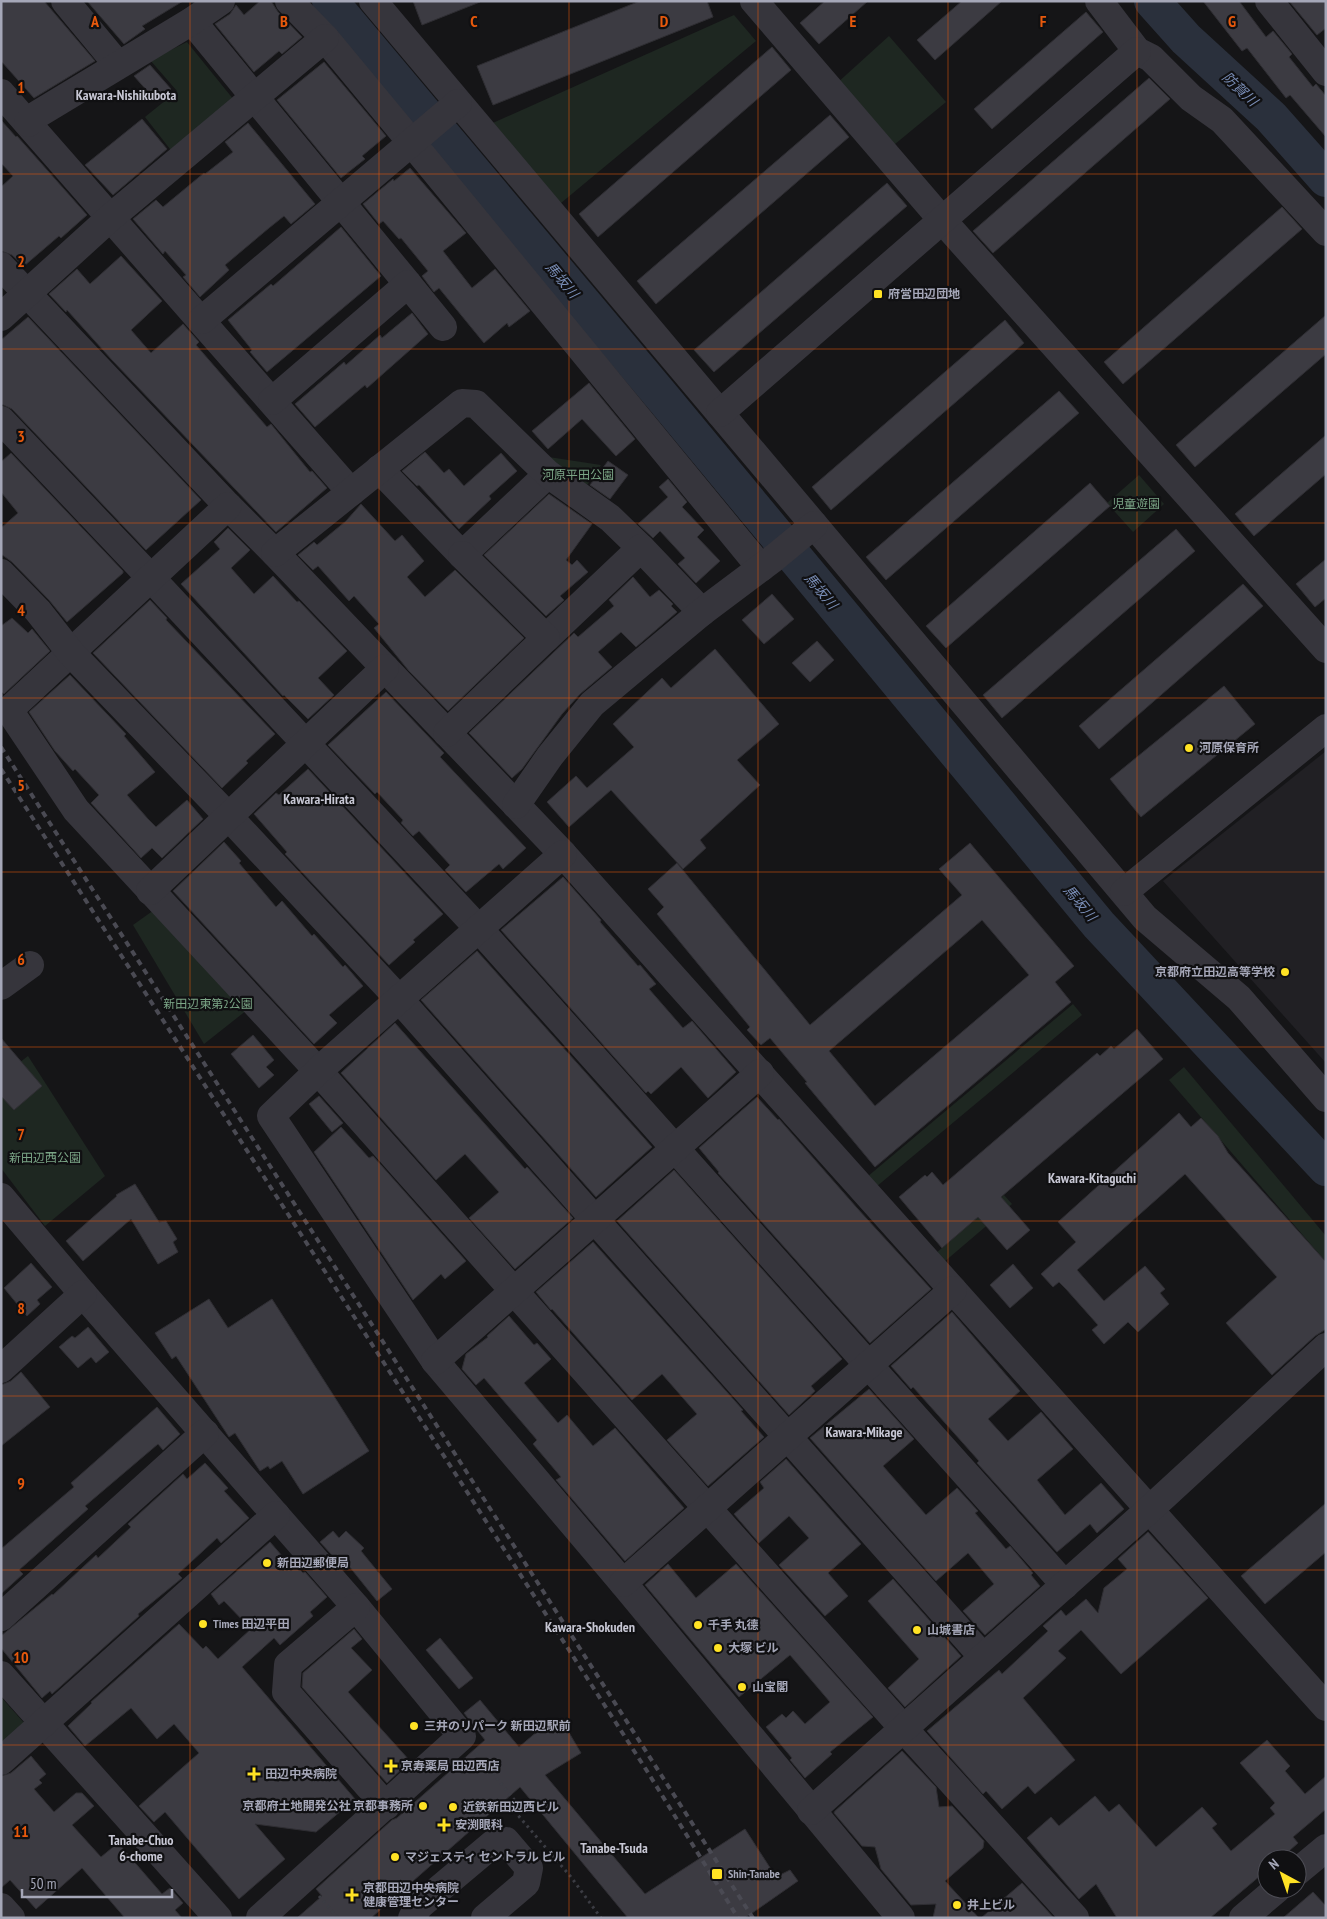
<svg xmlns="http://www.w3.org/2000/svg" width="1327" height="1919" font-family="'PT Sans Narrow','Noto Sans JP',sans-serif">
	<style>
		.built { fill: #212024 }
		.green { fill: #1e2721 }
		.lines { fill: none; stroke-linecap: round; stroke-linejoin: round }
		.river { stroke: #2a303c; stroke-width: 36 }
		.building { fill: #3c3b42; stroke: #2f2e33; fill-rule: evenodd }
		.path { stroke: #3b3c43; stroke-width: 3; stroke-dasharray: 2.5 4; stroke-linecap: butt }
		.minor { stroke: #36353c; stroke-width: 28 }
		.rail { stroke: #4a4a53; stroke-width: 4; stroke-dasharray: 6 5; stroke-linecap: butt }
		.grid { fill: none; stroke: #e8590c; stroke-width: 1; stroke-opacity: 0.55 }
		.poi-dot { fill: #ffe224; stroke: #101012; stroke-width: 2 }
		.labels { text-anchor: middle; stroke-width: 4.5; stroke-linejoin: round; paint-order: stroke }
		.poi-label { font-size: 12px; font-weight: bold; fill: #a5a7b8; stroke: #101012; text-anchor: start }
		.park-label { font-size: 12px; fill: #7ba586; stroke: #101012 }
		.water-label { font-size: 14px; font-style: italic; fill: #798db6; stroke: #101012 }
		.neighbourhood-label { font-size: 14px; font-weight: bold; fill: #c7c7d4; stroke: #101012 }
		.grid-label { font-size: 16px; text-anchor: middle; font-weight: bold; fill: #e8590c; stroke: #101012; stroke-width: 4.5; stroke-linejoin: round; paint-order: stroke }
	</style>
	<rect width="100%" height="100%" fill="#151517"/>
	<path class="built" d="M1326,751V1063L1163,881Z"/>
	<g class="green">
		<path d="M734,15L756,41L555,208L486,126Z"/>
		<path d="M889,36L946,102L889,149L835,85Z"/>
		<path d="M187,42L238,105L177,158L145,117L177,91L150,60Z"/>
		<path d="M529,454L601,465L581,494Z"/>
		<path d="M1139,475L1164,504L1133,532L1107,503Z"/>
		<path d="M154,910L247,1010L204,1044L133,925Z"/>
		<path d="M1073,1004L1082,1015L870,1192L861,1182Z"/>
		<path d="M28,1056L105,1176L45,1226L1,1168V1077Z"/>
		<path d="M1184,1067L1326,1236V1262L1169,1080Z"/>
		<path d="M1004,1195L1012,1204L937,1268L929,1259Z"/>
		<path d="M1,1697L25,1724L1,1745Z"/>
	</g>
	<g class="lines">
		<g class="river">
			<path d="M330,1L663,398L1099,925L1326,1168"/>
			<path d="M1152,1L1186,39L1271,117L1326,179"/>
		</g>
	</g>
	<g class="building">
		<path d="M1,1H44L95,61L34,98L1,61Z"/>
		<path d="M87,1H183L142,26L145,29L124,44Z"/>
		<path d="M260,1H271L278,12L302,37L282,54L279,51L254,72L215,24L230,14L236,5L244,15Z"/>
		<path d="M413,1H480V2L422,25Z"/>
		<path d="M640,1H707L713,17L493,105L477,66Z"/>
		<path d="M825,1H868L819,44L800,23Z"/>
		<path d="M962,1H1002L935,60L917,40Z"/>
		<path d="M1203,1H1239L1266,37L1273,31L1292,54L1289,57L1313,87L1316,84L1326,96V137L1290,95L1286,98L1247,48L1242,51Z"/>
		<path d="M1289,1H1326V28L1317,35Z"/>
		<path d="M1086,12L1103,32L992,129L974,109Z"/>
		<path d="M772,47L791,70L598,237L579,214Z"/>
		<path d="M324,62L386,136L362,156L365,159L341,178L277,100Z"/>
		<path d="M150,65L171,89L157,102L134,76Z"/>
		<path d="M1149,78L1170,99L993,253L973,231Z"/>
		<path d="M830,115L849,137L656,304L637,281Z"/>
		<path d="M142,119L167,149L113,195L85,165Z"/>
		<path d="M1,120L16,137L17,136L87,215L61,238L59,236L24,266L12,255L1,251V187L13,176L1,163Z"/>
		<path d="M248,123L315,204L291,224L284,216L269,228L225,265L229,270L200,297L183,277L186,275L165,251L163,254L133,219L156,200L163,207L204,173L205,174L233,152L225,142Z"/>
		<path d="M410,168L466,233L443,251L472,288L495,269L530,311L509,327L507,323L484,343L439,288L434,292L422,276L428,271L401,238L399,239L383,221L379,224L363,204L393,179L394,181Z"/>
		<path d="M887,183L907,206L714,372L694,350Z"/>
		<path d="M1282,207L1302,229L1123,384L1104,362Z"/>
		<path d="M341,227L381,276L267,372L250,352L252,350L228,320L271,284L273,286Z"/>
		<path d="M121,256L162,301L131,330L151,353L183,324L199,342L196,345L267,427L271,424L310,472L312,471L327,488L276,532L112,360L67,310L66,312L49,294L77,269L90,284Z"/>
		<path d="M412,313L428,334L367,388L365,385L315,427L295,404L344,362L346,365L380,335L382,338Z"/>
		<path d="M1326,315V354L1195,467L1176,445Z"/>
		<path d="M28,317L201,500L146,550L12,409L1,404V340Z"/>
		<path d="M1005,320L1024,343L831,510L812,487Z"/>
		<path d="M589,383L635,439L616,456L582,419L548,449L532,431Z"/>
		<path d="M1059,391L1079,413L886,580L866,557Z"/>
		<path d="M1326,435V474L1254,536L1235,514Z"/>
		<path d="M425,452L444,473L449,469L464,486L501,453L517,471L489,496L491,499L459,529L419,485L417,486L402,471Z"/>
		<path d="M11,453L123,571V573L67,622L49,600L12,562L1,554V528L18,513L1,492V462Z"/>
		<path d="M608,461L628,475L610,499L590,485Z"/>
		<path d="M668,479L687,502L682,507L704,530L697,537L720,561L696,583L678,564L685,558L660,531L653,538L638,524L668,497L659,487Z"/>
		<path d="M1090,483L1110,506L946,648L926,626Z"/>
		<path d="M549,494L592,524L566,560L572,565L577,560L588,572L560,596L564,600L546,616L484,555Z"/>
		<path d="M361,504L395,541L402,535L424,561L407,577L425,597L455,570L524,638L448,711L409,671L374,628L379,624L354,596L349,601L318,566L313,570L298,555L314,542L317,545L346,521Z"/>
		<path d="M228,528L250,550L231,568L254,594L273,576L297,602L299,601L347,651L318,678L334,695L308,719L284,695L283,696L181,584L220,549L214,542Z"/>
		<path d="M1176,529L1195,551L1002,718L983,695Z"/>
		<path d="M1326,559V598L1315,607L1296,584Z"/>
		<path d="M633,577L650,597L659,590L673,604L671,606L677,612L636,647L621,632L598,652L612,667L580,694L562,714L522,769L512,778L469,733L574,633L578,637L614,606L609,600Z"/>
		<path d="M1243,584L1263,606L1099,749L1079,726Z"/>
		<path d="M772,594L794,619L764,644L742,620Z"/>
		<path d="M150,600L167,618L166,620L275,734L246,761L248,763L222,788L93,653Z"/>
		<path d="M12,618L28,633L32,629L50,651L4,694L1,691V626Z"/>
		<path d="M817,641L834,660L810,682L792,663Z"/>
		<path d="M715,649L779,724L737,760L760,785L700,840L706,848L683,869L611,790L569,827L547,802L576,776L587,788L634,747L613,724L662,678L671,688Z"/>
		<path d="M70,675L126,734L124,736L155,772L127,795L148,819L156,827L187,800L203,819L162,858L152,848L141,858L91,803L99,795L75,769L73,771L55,751L29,712Z"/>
		<path d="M1224,686L1255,724L1141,817L1110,779Z"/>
		<path d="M386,692L444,753L440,757L526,848L503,869L499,864L466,892L445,870L450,865L419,831L413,836L401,823L403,820L377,792L375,794L328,745Z"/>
		<path d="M308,769L443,914L413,940L415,942L389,965L285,854L287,852L254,814L276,793L279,795Z"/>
		<path d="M224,842L241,861L239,863L276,907L282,901L312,936L314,934L343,967L345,965L363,986L329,1015L337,1023L314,1044L173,891Z"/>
		<path d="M970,843L1074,966L1055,982L1071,1002L875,1167L805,1083L807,1082L770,1038L761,1045L747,1030L750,1027L657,914L664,907L648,889L677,863L810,1025L962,895L939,869ZM982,920L1029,975L875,1106L829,1051Z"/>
		<path d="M563,877L601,920L600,922L638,966L640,965L656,984L649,989L683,1028L692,1021L736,1072L708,1098L681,1067L651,1094L648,1091L646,1093L501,930Z"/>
		<path d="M477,951L652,1147L596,1197L421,1000Z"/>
		<path d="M395,1023L525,1169L527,1167L573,1218L515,1269L469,1218L499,1192L465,1154L436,1180L341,1073Z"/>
		<path d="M1137,1029L1163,1059L1001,1197L1030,1230L1007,1250L978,1217L942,1248L899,1197L925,1175L927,1177L932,1172L943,1185L1097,1053L1100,1056L1111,1046L1114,1049Z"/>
		<path d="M253,1035L274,1060L266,1067L274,1075L259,1088L231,1054Z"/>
		<path d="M1,1038L42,1086L14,1110L1,1096Z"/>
		<path d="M319,1096L343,1123L332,1132L309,1104Z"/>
		<path d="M757,1097L778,1120L779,1119L857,1208L931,1289L870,1343L718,1173L719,1172L699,1148Z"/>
		<path d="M1179,1113L1191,1127L1201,1118L1218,1136L1228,1153L1326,1262V1329L1315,1336L1272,1375L1226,1323L1277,1277L1185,1174L1077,1270L1104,1301L1145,1266L1165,1289L1160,1293L1169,1304L1138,1332L1128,1322L1104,1344L1092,1330L1098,1325L1066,1289L1059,1282L1053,1287L1041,1274L1076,1242L1058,1222Z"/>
		<path d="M341,1127L369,1158L373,1156L466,1261L445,1279L441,1274L413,1300L314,1152Z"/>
		<path d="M674,1170L842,1359L811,1386L815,1391L789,1415L617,1221Z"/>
		<path d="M135,1184L159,1222L166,1221L177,1239L173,1242L178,1252L158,1264L131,1219L83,1261L66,1241L117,1196L116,1195Z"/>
		<path d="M593,1242L743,1410L741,1411L764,1437L708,1486L667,1440L697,1414L662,1374L632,1400L552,1309L551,1310L536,1292Z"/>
		<path d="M31,1263L52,1287L37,1300L40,1304L27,1316L4,1288Z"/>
		<path d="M1013,1264L1033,1288L1010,1308L990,1285Z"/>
		<path d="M209,1299L228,1328L272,1299L369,1451L303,1494L282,1461L270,1469L268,1466L260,1471L235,1433L229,1437L176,1356L172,1359L155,1333Z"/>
		<path d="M952,1312L1020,1391L988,1419L1008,1441L1041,1412L1073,1449L1037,1480L1065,1515L1101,1483L1124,1509L1097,1533L1090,1524L1057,1552L977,1463L979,1461L913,1387L911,1389L891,1366Z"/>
		<path d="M509,1316L534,1345L537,1343L551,1359L524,1383L558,1423L567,1415L593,1446L615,1428L684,1508L625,1561L556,1480L561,1477L533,1444L537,1440L484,1378L476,1385L462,1369L466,1354L488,1337L487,1336Z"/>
		<path d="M88,1327L109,1352L96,1363L91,1357L78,1368L59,1347L72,1336L75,1338Z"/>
		<path d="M21,1372L50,1407L1,1446V1385L11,1381Z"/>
		<path d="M869,1389L914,1439L883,1466L926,1515L957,1488L978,1511L975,1513L1006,1549L1010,1546L1033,1573L1031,1575L1040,1586L985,1635L963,1611L994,1584L968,1553L936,1581L810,1438Z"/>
		<path d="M157,1407L180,1434L163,1450L158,1444L85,1506L88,1509L19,1570L23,1574L1,1594V1549L74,1487L71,1483Z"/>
		<path d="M786,1459L861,1544L828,1573L848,1596L825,1616L779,1565L809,1538L789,1516L759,1543L734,1514L764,1488L760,1482Z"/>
		<path d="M205,1463L228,1488L224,1491L249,1518L221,1543L217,1538L178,1574L182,1578L138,1614L139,1616L52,1694L50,1691L42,1698L1,1648V1636L52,1594L53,1595L96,1555L98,1558L131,1527L128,1524L183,1474L187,1479Z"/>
		<path d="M1326,1503V1552L1265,1604L1241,1576Z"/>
		<path d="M333,1531L339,1538L346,1531L364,1548L361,1551L392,1589L377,1601L345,1561L341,1565L320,1542Z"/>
		<path d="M1148,1532L1208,1598L1121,1674L1081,1630L1058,1651L1066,1658L1023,1698L1075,1760L1035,1794L1028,1786L1002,1809L986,1791L983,1794L927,1731L999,1670L1002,1674L1048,1631L1043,1626L1061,1610L1066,1616L1086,1599L1098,1613L1104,1588L1127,1569L1118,1559Z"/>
		<path d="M270,1542L289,1564L292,1562L303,1573L305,1572L327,1597L310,1612L313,1616L280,1645L274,1638L242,1667L355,1799L316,1832L255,1824L285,1859L239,1899L165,1812L154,1822L139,1806L199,1753L174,1724L157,1739L131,1708L85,1746L68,1726L92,1703L91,1702L179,1624L203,1649L206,1646L218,1659L251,1629L224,1601L219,1605L211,1594Z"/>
		<path d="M668,1564L696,1598L736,1564L873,1717L830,1752L832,1754L805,1778L790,1760L792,1758L766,1727L782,1714L786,1718L793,1711L805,1724L830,1702L790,1655L739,1697L645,1585Z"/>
		<path d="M893,1579L961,1656L905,1707L888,1688L919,1659L868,1601Z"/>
		<path d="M354,1629L362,1639L351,1648L372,1670L348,1692L410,1761L387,1783L302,1687L303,1673Z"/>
		<path d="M440,1638L473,1678L459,1689L426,1650Z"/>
		<path d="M480,1700L519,1747L552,1719L564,1733L568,1731L581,1753L545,1775L645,1894L745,1829L776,1877L790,1870L798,1881L745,1918H628L520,1787L371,1918H297L322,1896L316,1889L392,1820L397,1818L485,1740L464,1713Z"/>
		<path d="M1267,1740L1290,1766L1285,1771L1305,1794L1326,1776V1809L1293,1837L1298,1843L1280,1859H1267V1870L1210,1918H1117L1096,1884L1079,1899L1027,1838L1051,1817L1059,1826L1095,1796L1109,1812L1119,1804L1156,1847L1202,1807L1217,1824L1212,1828L1231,1851L1275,1814L1270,1808L1275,1803L1240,1763Z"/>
		<path d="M902,1751L936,1787L939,1807L952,1806L984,1841L983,1848L945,1881L979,1918H933L936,1904L911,1905L881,1869L875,1847L862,1846L834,1813L835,1811Z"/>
		<path d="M31,1756L46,1774L39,1780L42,1783L34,1789L54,1812L76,1793H82L94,1806L72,1825L101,1857L118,1843L162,1894L170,1888L183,1903L175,1910L182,1918H125L82,1868L36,1909L10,1880L1,1888V1776L11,1773Z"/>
		<path d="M1022,1883L1054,1918H981Z"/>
		<path d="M1313,1892L1326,1906V1918H1283Z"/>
	</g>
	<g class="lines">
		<g class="path">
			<path d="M476,1753L516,1802V1813L571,1877L601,1918"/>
			<path d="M319,1896L338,1918"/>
		</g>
		<g class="minor">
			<path d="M65,1L118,65"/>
			<path d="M289,1L325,38L412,143L761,568"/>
			<path d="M373,1L1145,918L1239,998L1326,1098"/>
			<path d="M754,1L943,221L1326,649"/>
			<path d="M1099,1L1137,51L1151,58L1191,98L1222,120L1326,232"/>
			<path d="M1269,1L1326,72"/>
			<path d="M192,21L408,284"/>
			<path d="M1,93L351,492"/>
			<path d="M28,123L38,114L192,21L221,1"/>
			<path d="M1,266L228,506L275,553L563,854L1326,1707"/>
			<path d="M1,317L111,217L325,38"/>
			<path d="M202,320L458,103"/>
			<path d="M272,401L408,284L443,327"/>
			<path d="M720,413L1137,51"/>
			<path d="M1,420L151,578L479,929L1065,1585"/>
			<path d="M379,469L462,555L548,474"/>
			<path d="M228,506L9,710L76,810L318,1071L903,1728L1075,1918"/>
			<path d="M275,553L462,403L476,404L548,474L610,518L641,548"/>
			<path d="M1,573L38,611L71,653L229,817L399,999L983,1657"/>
			<path d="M546,638L641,548L702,612"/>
			<path d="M447,733L546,638L462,555"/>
			<path d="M516,805L550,756L592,704L702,612L774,558L814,525"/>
			<path d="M563,854L318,1071L271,1116L435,1361L623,1583L901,1918"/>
			<path d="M150,891L385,668"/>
			<path d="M1124,892L1326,728"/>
			<path d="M1,986L30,965"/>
			<path d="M1,1197L83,1294L356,1607L462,1736L260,1918"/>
			<path d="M435,1361L760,1073"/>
			<path d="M1,1369L83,1294"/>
			<path d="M623,1583L953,1290"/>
			<path d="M356,1607L288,1665L286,1692L386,1806"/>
			<path d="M1,1617L205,1433"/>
			<path d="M1,1675L218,1918"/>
			<path d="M1,1761L276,1515"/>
			<path d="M811,1811L1150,1509L1326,1347"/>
			<path d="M1297,1872L1326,1848"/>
			<path d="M1,1907L11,1918"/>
			<path d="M412,1918L419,1906L494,1843L506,1841L529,1868L526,1883L485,1918"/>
			<path d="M1243,1918L1277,1889"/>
		</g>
		<g class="rail">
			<path d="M1,747L753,1918"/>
			<path d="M1,769L647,1771L738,1918"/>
		</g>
	</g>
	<path class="grid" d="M190,1V1918M379,1V1918M569,1V1918M758,1V1918M948,1V1918M1137,1V1918M1,174H1326M1,349H1326M1,523H1326M1,698H1326M1,872H1326M1,1047H1326M1,1221H1326M1,1396H1326M1,1570H1326M1,1745H1326"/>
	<g class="poi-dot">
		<rect x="873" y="289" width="10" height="10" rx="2.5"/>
		<circle cx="1189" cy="748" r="5"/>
		<circle cx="1285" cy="972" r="5"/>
		<circle cx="267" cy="1563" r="5"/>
		<circle cx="203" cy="1624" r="5"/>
		<circle cx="698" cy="1625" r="5"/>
		<circle cx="917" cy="1630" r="5"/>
		<circle cx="718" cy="1648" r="5"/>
		<circle cx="742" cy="1687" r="5"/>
		<circle cx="414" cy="1726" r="5"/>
		<path d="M388.5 1758.5h5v5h5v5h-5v5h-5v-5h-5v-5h5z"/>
		<path d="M251.5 1766.5h5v5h5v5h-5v5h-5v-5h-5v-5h5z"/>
		<circle cx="423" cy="1806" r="5"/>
		<circle cx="453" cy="1807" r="5"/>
		<path d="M441.5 1817.5h5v5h5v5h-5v5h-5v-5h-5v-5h5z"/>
		<circle cx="395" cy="1857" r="5"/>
		<rect x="711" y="1868" width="12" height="12" rx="2.5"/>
		<path d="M349.5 1887.5h5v5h5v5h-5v5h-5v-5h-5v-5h5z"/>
		<circle cx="957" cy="1905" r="5"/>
	</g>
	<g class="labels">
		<g class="poi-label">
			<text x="888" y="298">府営田辺団地</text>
			<text x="1199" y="752">河原保育所</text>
			<text x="1275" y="976" text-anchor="end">京都府立田辺高等学校</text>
			<text x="277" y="1567">新田辺郵便局</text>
			<text x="213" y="1628">Times 田辺平田</text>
			<text x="708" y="1629">千手 丸德</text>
			<text x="927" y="1634">山城書店</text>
			<text x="728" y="1652">大塚 ビル</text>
			<text x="752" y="1691">山宝閣</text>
			<text x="424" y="1730">三井のリパーク 新田辺駅前</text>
			<text x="401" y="1770">京寿薬局 田辺西店</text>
			<text x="265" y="1778">田辺中央病院</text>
			<text x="413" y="1810" text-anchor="end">京都府土地開発公社 京都事務所</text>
			<text x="463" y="1811">近鉄新田辺西ビル</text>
			<text x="455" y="1829">安渕眼科</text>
			<text x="405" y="1861">マジェスティ セントラル ビル</text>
			<text x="728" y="1878">Shin-Tanabe</text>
			<text x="363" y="1892">京都田辺中央病院<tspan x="363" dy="14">健康管理センター</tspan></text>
			<text x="967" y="1909">井上ビル</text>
		</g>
		<g class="park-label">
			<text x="578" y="479">河原平田公園</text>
			<text x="1136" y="508">児童遊園</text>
			<text x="208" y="1008">新田辺東第2公園</text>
			<text x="45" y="1162">新田辺西公園</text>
		</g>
		<g class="water-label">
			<text transform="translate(1240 89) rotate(43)" y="5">防賀川</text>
			<text transform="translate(562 280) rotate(50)" y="5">馬坂川</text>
			<text transform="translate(821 591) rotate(50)" y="5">馬坂川</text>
			<text transform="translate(1080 903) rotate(50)" y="5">馬坂川</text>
		</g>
		<g class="neighbourhood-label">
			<text x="126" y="100">Kawara-Nishikubota</text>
			<text x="319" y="804">Kawara-Hirata</text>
			<text x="1092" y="1183">Kawara-Kitaguchi</text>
			<text x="864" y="1437">Kawara-Mikage</text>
			<text x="590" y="1632">Kawara-Shokuden</text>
			<text x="141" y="1845">Tanabe-Chuo<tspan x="141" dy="16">6-chome</tspan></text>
			<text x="614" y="1853">Tanabe-Tsuda</text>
		</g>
	</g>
	<g class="grid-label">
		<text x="95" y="27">A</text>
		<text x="284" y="27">B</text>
		<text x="474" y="27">C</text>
		<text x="664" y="27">D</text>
		<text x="853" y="27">E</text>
		<text x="1043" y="27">F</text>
		<text x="1232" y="27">G</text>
		<text x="21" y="93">1</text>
		<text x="21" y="267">2</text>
		<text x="21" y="442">3</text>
		<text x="21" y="616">4</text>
		<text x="21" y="791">5</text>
		<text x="21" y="965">6</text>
		<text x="21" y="1140">7</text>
		<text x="21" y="1314">8</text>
		<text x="21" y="1489">9</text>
		<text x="21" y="1663">10</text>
		<text x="21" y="1837">11</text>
	</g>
	<rect width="1327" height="1919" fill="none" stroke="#a5a7b8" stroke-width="5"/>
	<g transform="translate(1282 1874) rotate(320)"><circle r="24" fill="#101012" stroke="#4c4c54"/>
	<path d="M0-4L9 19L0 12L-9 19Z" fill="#ffe224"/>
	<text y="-8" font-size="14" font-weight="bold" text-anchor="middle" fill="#a5a7b8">N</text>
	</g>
	<path d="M22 1889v8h150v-8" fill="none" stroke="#a5a7b8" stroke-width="2.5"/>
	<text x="30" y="1889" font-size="15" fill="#a5a7b8" stroke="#101012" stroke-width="4" paint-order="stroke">50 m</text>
</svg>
